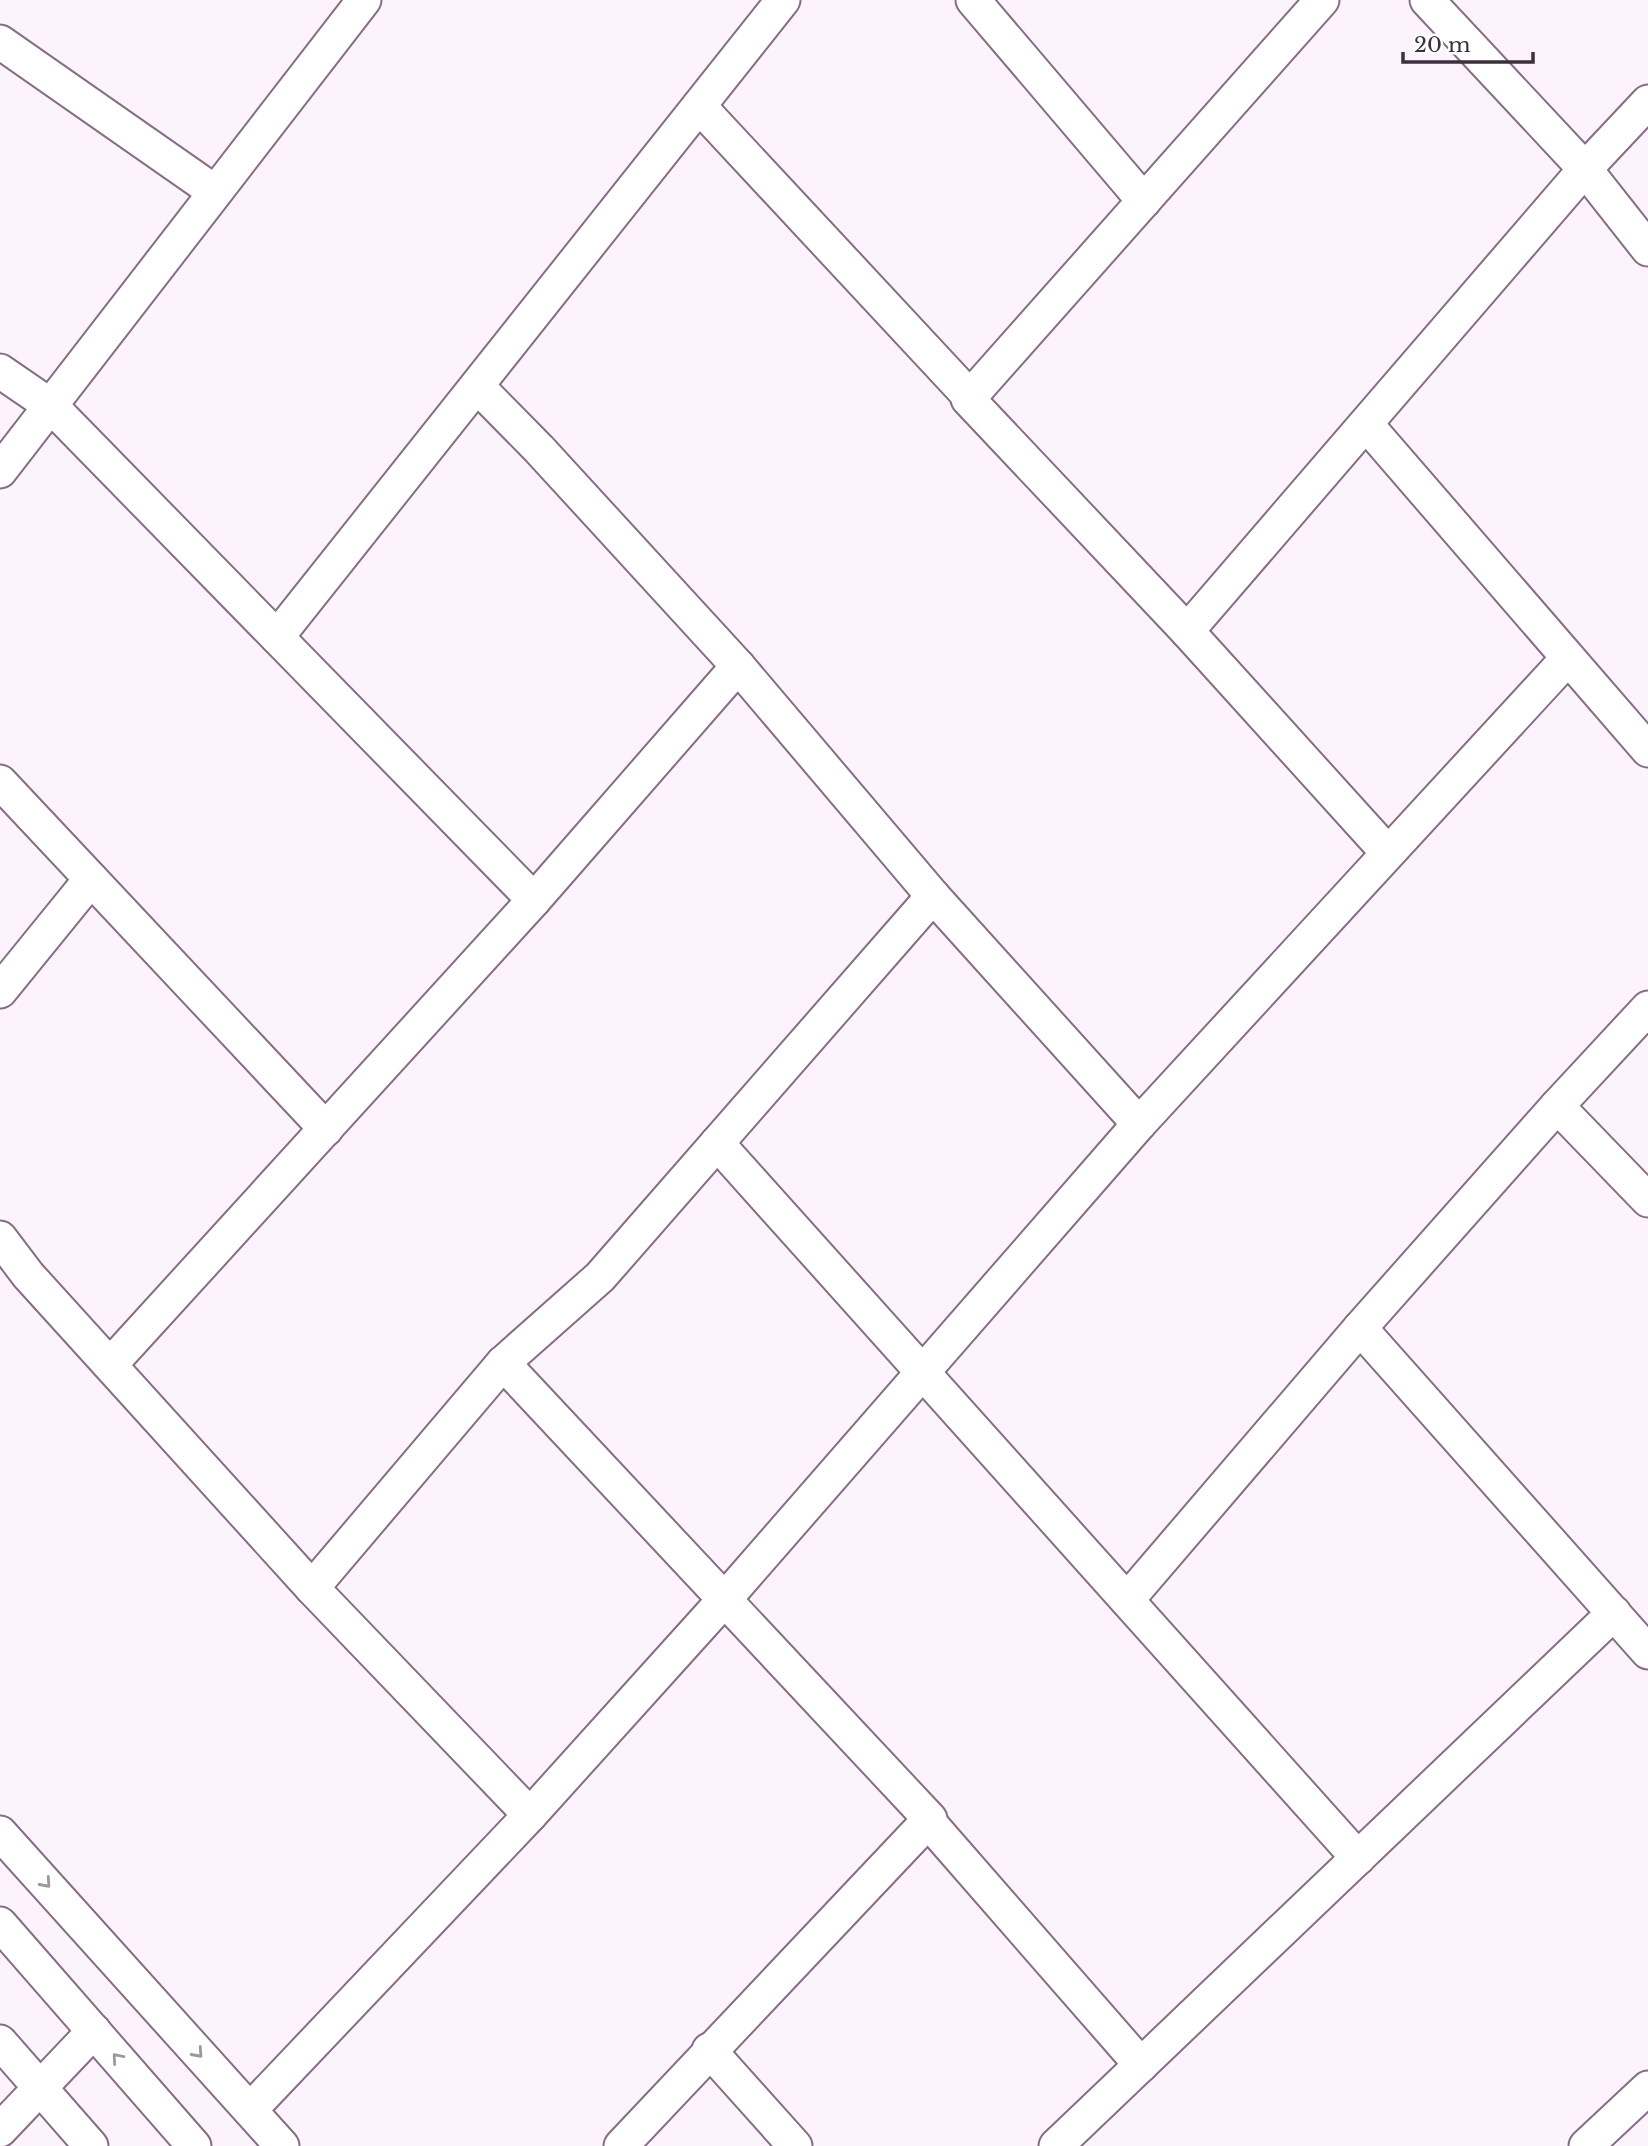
<svg xmlns="http://www.w3.org/2000/svg" width="1648" height="2146" font-family="'Libre Baskerville',serif">
	<style>
		.lines { fill: none; stroke-linecap: round; stroke-linejoin: round }
		.minor-casing { stroke: #856e85; stroke-width: 37 }
		.minor { stroke: #fff; stroke-width: 33 }
		.oneway { stroke: #9d989d }
	</style>
	<rect width="100%" height="100%" fill="#fdf3fd"/>
	<g class="lines">
		<g class="minor-casing">
			<g id="minor">
				<path d="M973,0L1144,201"/>
				<path d="M1322,0L968,399L1187,631L1585,169L1648,102"/>
				<path d="M1427,0L1585,169L1648,249"/>
				<path d="M0,42L215,192"/>
				<path d="M699,106L970,397"/>
				<path d="M0,371L51,406L534,900L738,666"/>
				<path d="M477,386L539,449L738,666L933,896L1139,1124L724,1600L530,1815"/>
				<path d="M1366,424L1648,750"/>
				<path d="M0,471L364,0"/>
				<path d="M1187,631L1388,853"/>
				<path d="M277,637L783,0"/>
				<path d="M0,782L326,1129"/>
				<path d="M0,991L91,879"/>
				<path d="M1557,1106L1648,1008"/>
				<path d="M1139,1124L1568,658"/>
				<path d="M717,1143L1358,1858"/>
				<path d="M0,1238L28,1275L312,1588L530,1815L250,2110"/>
				<path d="M1360,1328L1557,1106L1648,1200"/>
				<path d="M503,1363L600,1277L933,896"/>
				<path d="M110,1365L534,900"/>
				<path d="M312,1588L503,1363L930,1819L621,2146"/>
				<path d="M1127,1600L1360,1328L1648,1652"/>
				<path d="M928,1821L1141,2065"/>
				<path d="M0,1833L282,2146"/>
				<path d="M0,1924L194,2146"/>
				<path d="M0,2042L91,2146"/>
				<path d="M709,2050L795,2146"/>
				<path d="M0,2130L94,2031"/>
				<path d="M1056,2146L1614,1613"/>
				<path d="M1586,2146L1648,2088"/>
			</g>
		</g>
		<use href="#minor" class="minor"/>
	</g>
	<defs><path id="oneway-chevron" d="M-2-3.5L2.5 0L-2 3.5" fill="none" stroke-width="1.6" stroke-linecap="round" stroke-linejoin="round" transform="scale(1.75)"/></defs>
	<g class="oneway">
		<use href="#oneway-chevron" transform="translate(46 1883) rotate(48)"/>
		<use href="#oneway-chevron" transform="translate(198 2053) rotate(48)"/>
		<use href="#oneway-chevron" transform="translate(117 2058) rotate(-131)"/>
	</g>
	<path d="M1403 52v10h130v-10" fill="none" stroke="#3b313b" stroke-width="3.5"/>
	<text x="1414" y="52" font-size="21" fill="#3b313b" stroke="#ffffff" stroke-width="5" paint-order="stroke">20 m</text>
</svg>
